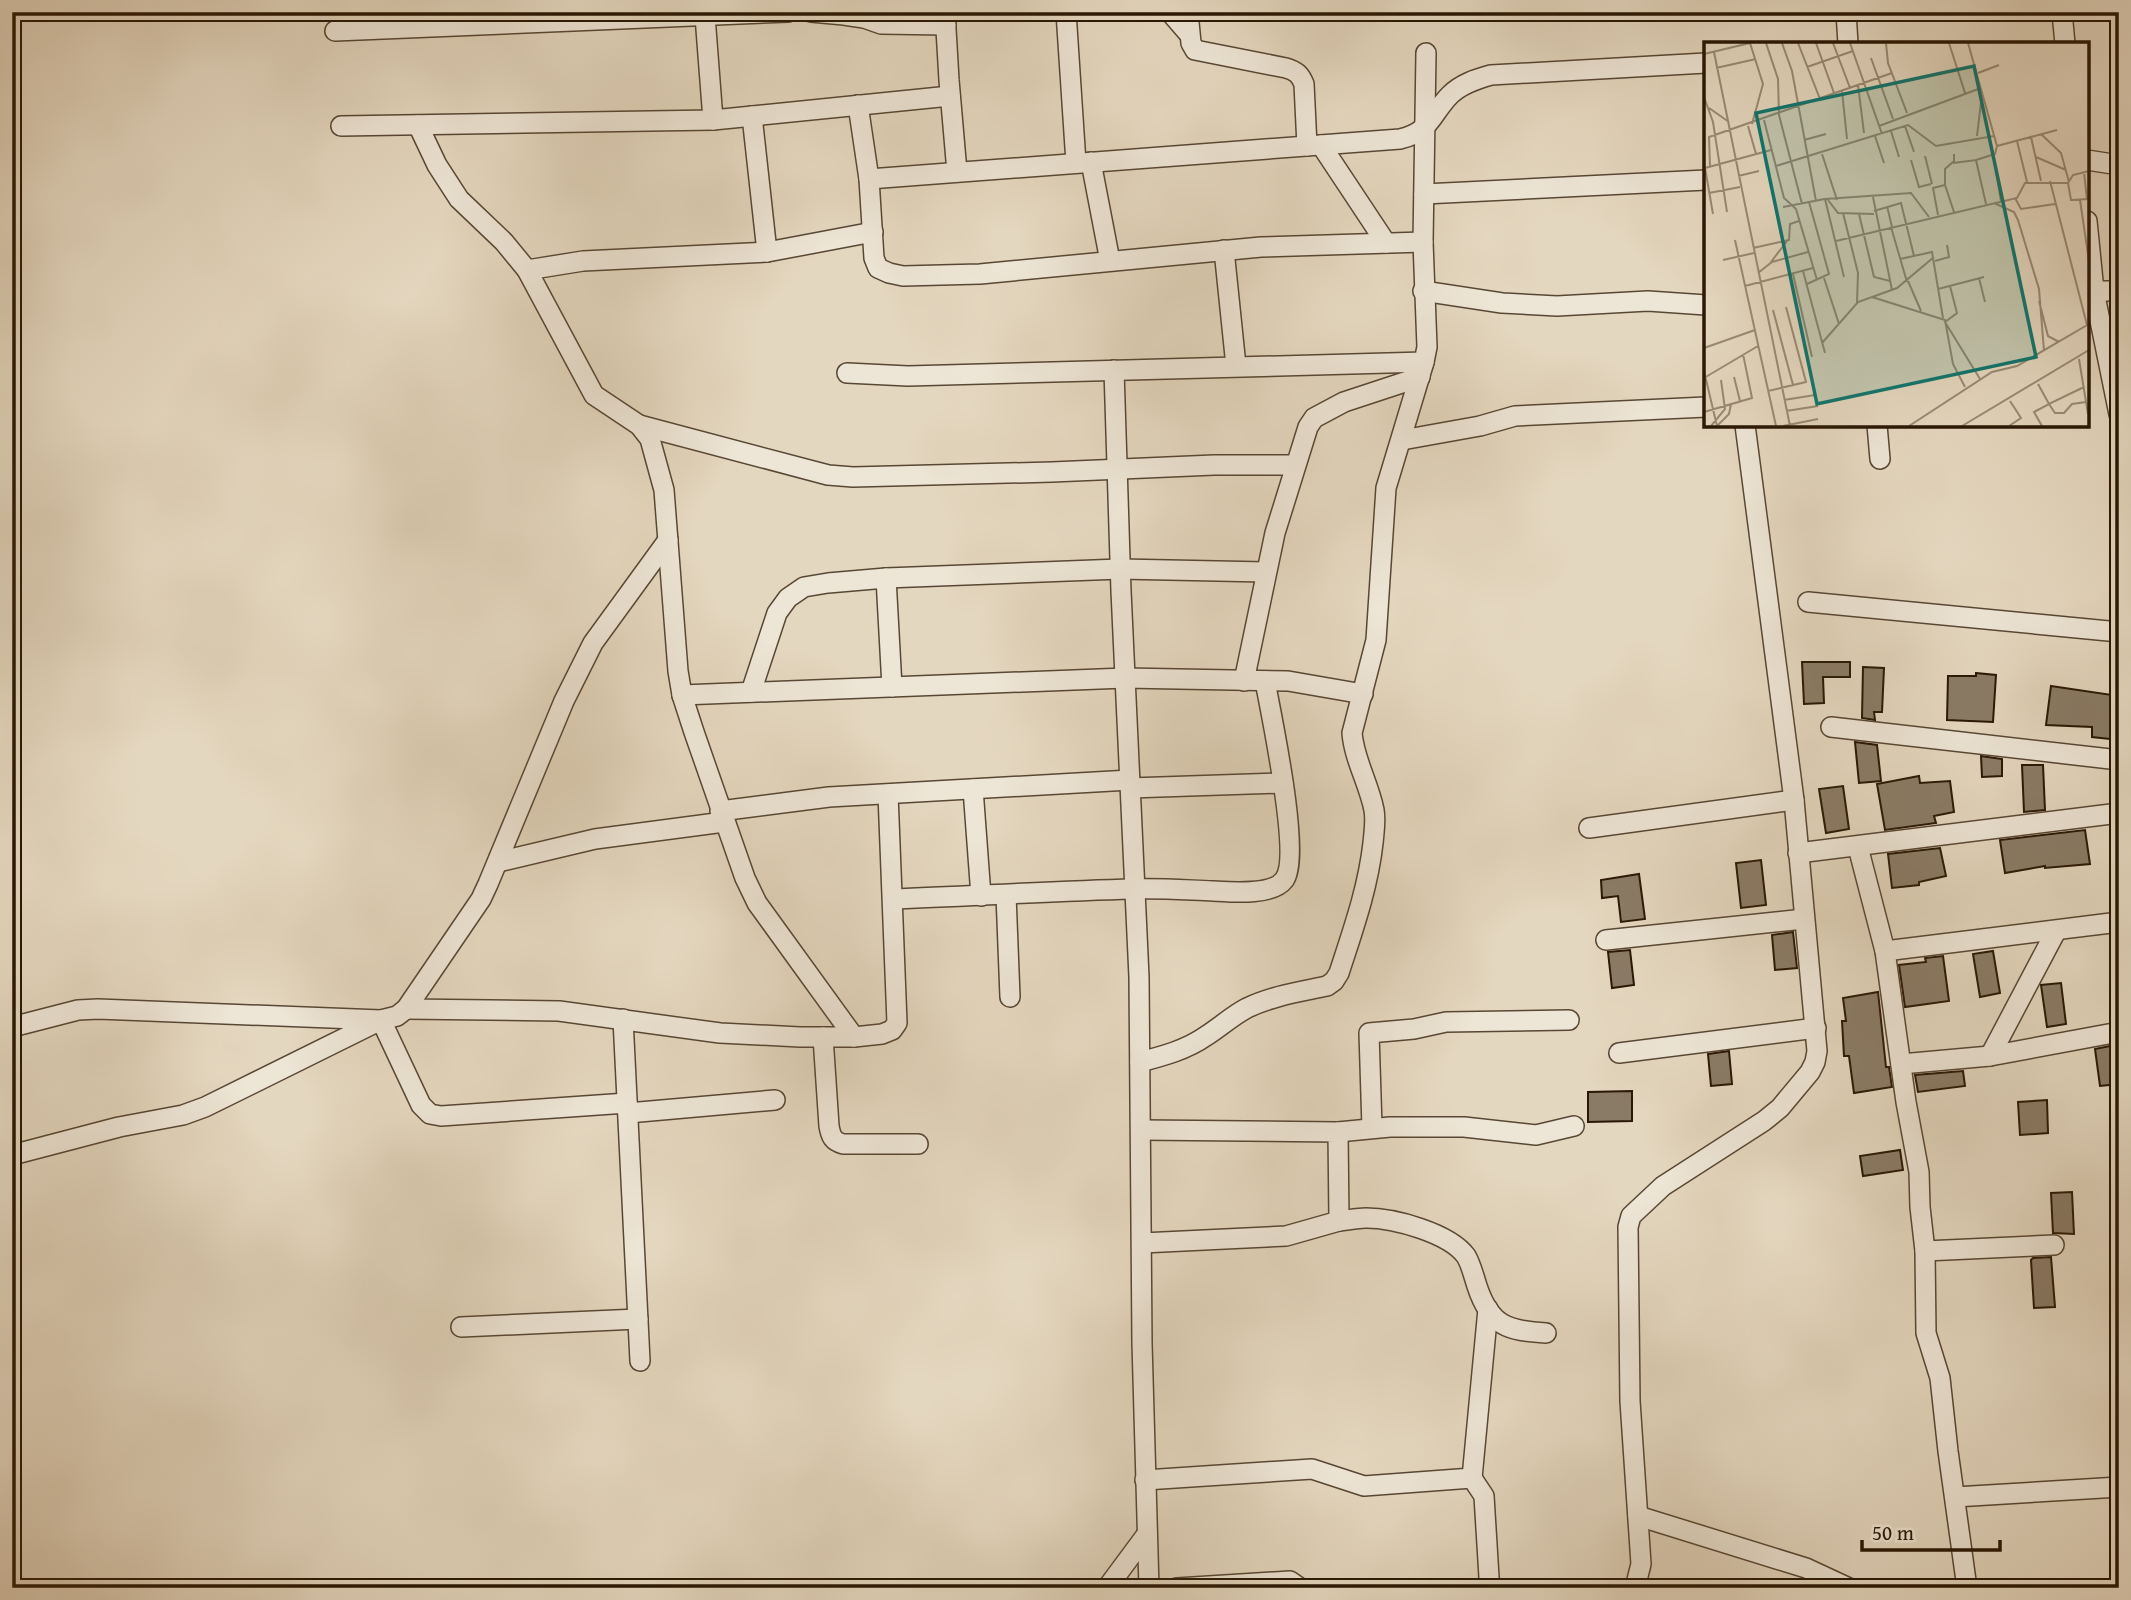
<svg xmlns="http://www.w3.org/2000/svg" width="2131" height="1600" font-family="'Gentium Book Plus',serif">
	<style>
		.building { fill: #8a7b66; stroke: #291705; stroke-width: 2 }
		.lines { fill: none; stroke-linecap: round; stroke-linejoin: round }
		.street-casing { stroke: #584734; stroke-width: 22 }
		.street { stroke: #ede5d5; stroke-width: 19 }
		.inset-road { fill: none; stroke: #998a75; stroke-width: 2 }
		.view { fill: #0f766e; fill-opacity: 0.15; stroke: #0f766e; stroke-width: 3.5 }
		.inset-edge { fill: none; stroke: #291705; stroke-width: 3.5 }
	</style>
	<rect width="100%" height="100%" fill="#e4d7bf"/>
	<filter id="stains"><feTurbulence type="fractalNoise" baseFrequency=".00286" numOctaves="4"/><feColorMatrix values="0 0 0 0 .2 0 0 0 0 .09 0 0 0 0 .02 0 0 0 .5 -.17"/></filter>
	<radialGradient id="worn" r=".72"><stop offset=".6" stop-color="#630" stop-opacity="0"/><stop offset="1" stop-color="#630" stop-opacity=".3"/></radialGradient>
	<g class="building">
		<path d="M1802,662H1850V677H1823L1824,703L1804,704Z"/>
		<path d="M1863,667L1884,668L1882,712H1874L1875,720L1862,718Z"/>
		<path d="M1976,673L1996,675L1993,722L1947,720L1948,676H1976Z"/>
		<path d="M2051,686L2119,696V740L2092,737V727L2046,725Z"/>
		<path d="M1855,742L1877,745L1881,781L1859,783Z"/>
		<path d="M1981,756L2002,759V776L1982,777Z"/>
		<path d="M2022,765H2043L2045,810L2024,812Z"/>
		<path d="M1919,776L1920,783L1950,781L1954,812L1934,816L1936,823L1885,830L1877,784Z"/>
		<path d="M1843,786L1849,829L1826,833L1819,789Z"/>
		<path d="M2085,830L2090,864L2045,868V866L2005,873L2000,840Z"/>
		<path d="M1940,848L1946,876L1919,882V885L1892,888L1888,854Z"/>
		<path d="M1761,860L1766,905L1741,908L1736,863Z"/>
		<path d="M1639,874L1645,919L1621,922L1618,896L1602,898L1601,880Z"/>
		<path d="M1793,932L1797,968L1775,970L1772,935Z"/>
		<path d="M1630,950L1634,985L1612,988L1608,952Z"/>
		<path d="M1993,951L2000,993L1980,997L1973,954Z"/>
		<path d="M1943,956L1949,1001L1905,1007L1899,965L1926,962L1925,958Z"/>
		<path d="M2061,983L2066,1024L2047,1027L2041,985Z"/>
		<path d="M1878,992L1886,1067H1889L1892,1087L1854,1093L1849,1056H1844L1842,1021H1846L1843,998Z"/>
		<path d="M2115,1045L2119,1084L2100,1086L2095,1049Z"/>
		<path d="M1729,1051L1732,1084L1711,1086L1708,1054Z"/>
		<path d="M1963,1071L1965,1086L1918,1092L1915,1075Z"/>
		<path d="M1632,1091V1121L1588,1122V1092Z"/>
		<path d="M2047,1100L2048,1133L2020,1135L2018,1102Z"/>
		<path d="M1900,1150L1903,1170L1863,1176L1860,1156Z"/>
		<path d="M2072,1192L2074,1234L2053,1233L2051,1193Z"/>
		<path d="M2051,1257L2055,1307L2034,1308L2031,1260L2033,1258Z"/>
	</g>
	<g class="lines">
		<g class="street-casing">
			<g id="street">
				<path d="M811,12L844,15L864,18L881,24L946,25"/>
				<path d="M945,12L949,80L957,172"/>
				<path d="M1066,12L1076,163"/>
				<path d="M1170,12L1189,34"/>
				<path d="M1188,12L1191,43L1195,50L1286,68C1296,71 1300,74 1304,84L1307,146"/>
				<path d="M1846,12L1848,44"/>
				<path d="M2062,12L2065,44"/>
				<path d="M705,16L713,120"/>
				<path d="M335,31L788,12"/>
				<path d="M858,105L869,179L874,258L878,268L889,273L903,276L980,274L1261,247L1423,242"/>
				<path d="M752,116L767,252"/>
				<path d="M418,125L437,165L459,199L504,242L527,270L594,395L639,425L650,439L664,490L678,671L682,695L694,732L745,878L757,903L854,1037"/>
				<path d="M341,126L713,120L950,96"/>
				<path d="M1321,145L1386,243"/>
				<path d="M2087,160L2119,165"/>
				<path d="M1091,162L1110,261"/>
				<path d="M869,179L1400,139C1431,132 1431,114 1450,95C1461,84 1476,79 1491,75L1706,63"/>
				<path d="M1424,194L1706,180"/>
				<path d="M2087,221L2094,291L2119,414"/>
				<path d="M1224,250L1236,366"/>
				<path d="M527,270L583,261L767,252L873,232"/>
				<path d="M1423,291L1502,303L1557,306L1648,301L1706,305"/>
				<path d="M2087,291H2119"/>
				<path d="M1114,370L1121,591L1139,977L1142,1343L1149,1588"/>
				<path d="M847,373L908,376L1424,362L1427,347L1423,242L1426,53"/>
				<path d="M639,425L828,475L853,477L1052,472L1214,465H1295"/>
				<path d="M1877,425L1880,459"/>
				<path d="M1402,440L1480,426L1515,416L1706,407"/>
				<path d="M886,578L892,687"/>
				<path d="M1808,602L2119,632"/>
				<path d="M1244,681L1275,533L1308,427L1314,418L1344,402L1420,377"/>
				<path d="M751,692L777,613L788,598L804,587L828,583L886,578L1120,569L1266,572"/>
				<path d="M682,695L1125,678L1288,681L1363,694"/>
				<path d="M1831,727L2119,760"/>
				<path d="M1130,788L1283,783"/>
				<path d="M973,789L981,896"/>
				<path d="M720,811L829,797L1130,780"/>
				<path d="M1589,828L1794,800"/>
				<path d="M1858,847L1885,951L1906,1102L1919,1172L1920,1207L1925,1251L1926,1333L1940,1378L1948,1451L1967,1588"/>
				<path d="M1798,853L2119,813"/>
				<path d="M498,862L595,839L724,822"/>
				<path d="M1006,895L1010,997"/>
				<path d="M893,899C973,896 1053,891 1133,889C1159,888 1186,890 1213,891C1231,892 1272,896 1284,880C1302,858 1271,714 1265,681"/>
				<path d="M1606,940L1804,919"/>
				<path d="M1885,951L2119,922"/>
				<path d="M406,1009L559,1011L720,1033L800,1037H854L882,1034L892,1030L897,1023L888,794"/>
				<path d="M623,1019L640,1361"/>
				<path d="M12,1027L78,1010L98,1009L381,1020L397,1016L406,1009L481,899L488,884L564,701L593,643L668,540"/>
				<path d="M823,1037L829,1126C831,1137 833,1141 843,1144H918"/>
				<path d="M1619,1053L1816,1028"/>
				<path d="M1990,1056L2056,931"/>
				<path d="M1140,1062C1163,1056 1186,1050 1206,1036C1220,1027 1232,1016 1247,1008C1272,996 1299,992 1327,986L1334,981L1339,973C1353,930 1368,888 1373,843C1374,832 1376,821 1374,810C1369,784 1354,759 1352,733L1376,640L1386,488L1424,362"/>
				<path d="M1901,1064L1990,1056L2119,1032"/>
				<path d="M628,1113L775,1100"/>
				<path d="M1372,1128L1369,1033L1414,1029L1446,1022L1569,1020"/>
				<path d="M1141,1130L1338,1132L1339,1221L1286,1236L1142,1243"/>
				<path d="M1338,1132L1390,1127H1464L1536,1135L1574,1126"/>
				<path d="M12,1155L119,1127L183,1115L205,1107L381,1020L421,1105L430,1114L441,1116L627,1103"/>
				<path d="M1339,1221C1348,1220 1358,1218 1366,1218C1394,1218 1449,1233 1466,1256C1471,1264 1474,1277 1477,1286C1490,1326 1508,1331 1546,1333"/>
				<path d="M1925,1251L2054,1245"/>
				<path d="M461,1327L638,1319"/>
				<path d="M1472,1478L1484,1496L1489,1577L1488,1588"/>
				<path d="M1145,1480L1312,1469L1364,1486L1472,1478L1488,1309"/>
				<path d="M1955,1497L2119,1487"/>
				<path d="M1638,1516L1806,1568L1849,1588"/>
				<path d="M1107,1588L1147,1534"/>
				<path d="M1177,1588L1290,1581L1300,1588"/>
				<path d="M1635,1588L1641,1564L1630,1401L1628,1227L1631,1216L1663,1186L1764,1121L1780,1108L1810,1072L1815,1062L1817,1051L1794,800L1745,425"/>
			</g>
		</g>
		<use href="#street" class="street"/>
	</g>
	<g transform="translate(1704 42)">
		<rect width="385" height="385" fill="#e4d7bf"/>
		<path class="inset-road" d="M46,1L59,42L48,82M62,1L74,37L75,73L98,162M78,1L88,29L112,159M94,1L116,57M112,1L130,51M129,1L146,46M146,1L178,92M182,1L184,21L203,71M245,1L261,51M264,1L293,104L291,112L272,118M10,10L86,384M0,12L46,1M167,16L189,77M103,25L149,9M12,26L52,17M274,31L295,23M154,43L160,91M138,49L143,97M0,55L9,80L23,170M5,66L25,80M60,78L80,156L92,167L113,238M44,84L52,112M175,84L277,46M201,84L210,110M187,89L195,115M337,92L357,111L365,140M171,94L180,121M273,94L277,60M327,95L337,139M100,98L122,92M313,99L323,140M293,104L353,88M118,112L133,158M289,112L297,159M221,114L228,142M332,115L362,128M207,118L215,145L227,142M249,121L272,118L282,162M6,124L5,95L188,31M72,124L204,83L232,104L290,94M380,130L383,158M34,134L55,129M346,139L383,283M364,141L367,158L385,157M241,143V127L250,119V112M5,151L36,145M169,155L188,248M311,156L317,167L351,162M121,157L207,151L225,175M124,158L134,171L170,172M376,158L385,219M290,161L310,170L314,178L335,247L340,309M183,164L188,185M79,165L121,157L140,235M170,169L197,161L210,214M139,171L154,231L153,261M9,172L1,126L67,108M155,172L170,235L186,239M234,173L229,146L241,143L250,170M187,185L203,240M31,198L72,384M132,199L313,156L321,141H364L369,133L385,129M49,206L85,198L86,182L95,179M196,217L228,210L239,276M19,218L50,211M231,219L245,215L243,203M67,220L83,199M99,229L121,311M54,231L68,220L104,210M89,232L108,315M120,236L135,282M275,236L281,260M204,239L217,269M103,242L125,232L105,160M41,244L109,226M246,244L253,271L241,280L276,337M234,247L280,235M168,255L241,278L249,322L261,345M335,259L344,294L355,300M69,268L89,343M118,301L154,260L193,246L230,215M0,306L51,288M375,317L384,372M0,329L13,384M30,335L36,359M0,336L54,304M334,342L345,362L380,345M64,349L102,340L82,265M80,358L111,353M82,369L114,364M0,370L48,356L39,312M14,383L25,372L27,362M7,384L21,367L17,338M79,384L114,377M205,384L288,330L313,324L385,282M258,384L385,308M305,384L317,376L306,359M338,384L330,370L345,362L351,371H360L368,362L382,360"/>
		<path class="view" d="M270,24L332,315L113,362L52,71Z"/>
		<rect width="385" height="385" class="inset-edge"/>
	</g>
	<rect width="2131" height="1600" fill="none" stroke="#e4d7bf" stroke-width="42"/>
	<rect x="14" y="14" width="2103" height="1572" fill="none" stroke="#291705" stroke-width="3.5"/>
	<rect x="21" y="21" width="2089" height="1558" fill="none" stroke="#291705" stroke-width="2"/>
	<path d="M1862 1540v10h138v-10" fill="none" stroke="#291705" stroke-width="3.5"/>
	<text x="1872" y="1540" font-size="21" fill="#291705" stroke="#ede5d5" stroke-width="5" paint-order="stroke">50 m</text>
	<rect width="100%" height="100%" filter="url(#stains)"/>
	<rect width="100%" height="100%" fill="url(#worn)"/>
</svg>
